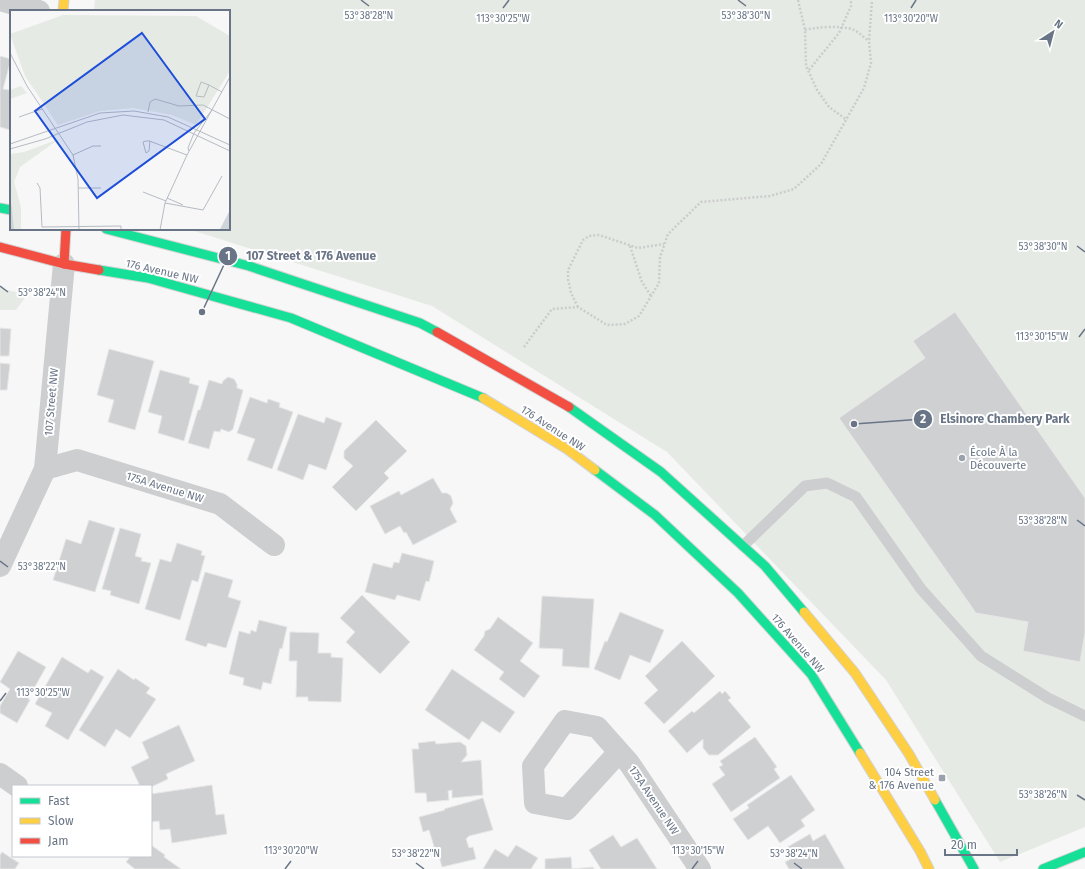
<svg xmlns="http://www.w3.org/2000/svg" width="1085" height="869" font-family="'Fira Sans',sans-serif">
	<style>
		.green { fill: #e6eae5 }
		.building { fill: #cfd0d2; stroke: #e6e6e6 }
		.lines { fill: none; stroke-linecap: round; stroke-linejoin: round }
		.fast-casing { stroke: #d3d3d5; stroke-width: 11 }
		.slow-casing { stroke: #d3d3d5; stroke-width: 11 }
		.jam-casing { stroke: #d3d3d5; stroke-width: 11 }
		.path { stroke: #cbcccc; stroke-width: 2.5; stroke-dasharray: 2 2; stroke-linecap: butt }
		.lane { stroke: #cdced0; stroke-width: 11 }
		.street { stroke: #cdced0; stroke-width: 22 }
		.fast { stroke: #16e098; stroke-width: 9 }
		.slow { stroke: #ffcf43; stroke-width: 9 }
		.jam { stroke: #f24e42; stroke-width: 9 }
		.ticks { fill: none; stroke: #697586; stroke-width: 1.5 }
		.poi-dot { fill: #9ba2ae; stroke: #fff; stroke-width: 1.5 }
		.labels { text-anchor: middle; stroke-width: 4; stroke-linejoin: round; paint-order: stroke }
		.street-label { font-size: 11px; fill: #697586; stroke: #fff }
		.poi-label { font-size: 11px; fill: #697586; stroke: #fff; text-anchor: start }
		.inset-road { fill: none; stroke: #b6bbc3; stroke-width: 1 }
		.view { fill: #1d4ed8; fill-opacity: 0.15; stroke: #1d4ed8; stroke-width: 2 }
		.inset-edge { fill: none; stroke: #697586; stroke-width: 2 }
		.ticks-label { font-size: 10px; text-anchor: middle; fill: #697586; stroke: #fff; stroke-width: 4; stroke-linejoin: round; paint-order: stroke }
		.leader { fill: none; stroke: #697586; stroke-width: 1.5 }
		.callout-dot { fill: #697586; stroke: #fff; stroke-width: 1.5 }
		.mark-label { font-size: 12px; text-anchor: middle; font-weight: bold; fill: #fff }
		.callout-label { font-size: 12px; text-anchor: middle; font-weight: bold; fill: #697586; stroke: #fff; stroke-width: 4; stroke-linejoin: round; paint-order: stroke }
	</style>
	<rect width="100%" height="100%" fill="#f7f7f7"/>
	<g class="green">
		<path d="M95,0H1085V827L1000,862L886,680L667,452L432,306L188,229H229V11H94Z"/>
		<path d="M0,288L27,295L16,310H0Z"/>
	</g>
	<g class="building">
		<path d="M0,56L11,59L3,89L9,90L11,95L10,130L0,127Z"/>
		<path d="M955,312L1085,498V633L1080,662L1023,651L1028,622L976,613L839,418L925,358L913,341Z"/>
		<path d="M0,328L11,329L9,356H0Z"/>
		<path d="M109,349L154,361L135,430L108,422L114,400L97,395Z"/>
		<path d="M0,363L10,364L7,390H0Z"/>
		<path d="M160,370L190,378L189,383L199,386L184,441L158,433L162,416L148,412Z"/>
		<path d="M228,377L234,379L237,384V388L243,390L233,429L229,432L221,429L220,432L214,431L209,449L188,443L198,410H200L209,380L222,384L223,381Z"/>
		<path d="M250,397L267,403L268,399L280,403L279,407L293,412L272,469L247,460L255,439L237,433Z"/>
		<path d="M298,414L324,423L326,417L342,423L326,470L309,464L303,480L277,470Z"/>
		<path d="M376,420L407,451L384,473L389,478L356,511L332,487L353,466L344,458V451Z"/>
		<path d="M433,478L442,493H447L451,496L453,503L450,509L457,522L413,545L406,532L404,533L400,526L385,534L370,506L399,491L401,495Z"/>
		<path d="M89,520L115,528L95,592L53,580L66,539L81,544Z"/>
		<path d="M120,528L141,534L135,556L142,558L141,561L151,563L139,604L110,595L111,591L102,589Z"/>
		<path d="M177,543L202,551L201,555L205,556L198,582L192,580L180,620L145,609L160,559L171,562Z"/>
		<path d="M402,553L434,561L429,582L426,581L420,601L397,595L395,600L365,592L373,563L392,568L394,562L399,563Z"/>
		<path d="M205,572L233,580L228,597L241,601L226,648L208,643L206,647L185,640Z"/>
		<path d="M362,595L410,642L380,674L346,642L355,632L340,618Z"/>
		<path d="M542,596L594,599L589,668L562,666L563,649L539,648Z"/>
		<path d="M620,612L664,630L650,663L630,655L620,680L594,669L605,641L607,642Z"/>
		<path d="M498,617L533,643L520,661L540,676L524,698L499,679L504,672L474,650L484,636L485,631L490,629Z"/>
		<path d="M259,620L287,627L282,649L280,648L271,684L263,682L261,690L243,685L244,678L229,674L239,631L250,634L251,630L256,632Z"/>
		<path d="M290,632L319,633L318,653H331V657L343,658L341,702L308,701V697H296L297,661H289Z"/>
		<path d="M682,641L715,676L664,724L644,703L658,690L645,676Z"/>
		<path d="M18,651L46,667L28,699L30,700L17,723L0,713V706L10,689L0,682Z"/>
		<path d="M62,657L88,673L91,669L104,677L68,740L45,726L52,713L35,704Z"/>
		<path d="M118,669L134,680L135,678L150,688L146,693L156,699L130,738L116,729L105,747L79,730Z"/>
		<path d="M452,669L515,712L500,733L482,721L469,740L425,710Z"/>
		<path d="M720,691L722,694L725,691L731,698L728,700L751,727L718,755H709L703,748V739L687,753L668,731L692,711L694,713Z"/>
		<path d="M179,725L195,761L166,774L168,779L151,787V786H140L131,767L149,758L142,742Z"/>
		<path d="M755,737L777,767L774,769L780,778L731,812L712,784L725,775L719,767L723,765L720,761Z"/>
		<path d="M435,741L436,744L460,742L466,746L467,755L461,762L481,760L483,795L452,798V790L448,791L449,800L427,802L426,793H415L412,749H419L418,743Z"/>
		<path d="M791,775L815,810L801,820L805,826L780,843L768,826L748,840L733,819L749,808L747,805Z"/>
		<path d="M212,785L216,815L224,814L227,834L172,843L170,829L160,830L159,821L151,822V794Z"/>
		<path d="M483,798L493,830L469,836L466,839L469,848L473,847L476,859L442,867L439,856H437L429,830L423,832L419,817L445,810L444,809Z"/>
		<path d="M810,834L813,841L825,834L845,869H789L785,862L791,859L784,849Z"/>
		<path d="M613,835L621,847L637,838L657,869H601L589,850Z"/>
		<path d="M151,845L165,855L164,857L181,869H135L126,862L131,856H151Z"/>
		<path d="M516,845L538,858L531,869H483L495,849L508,857Z"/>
		<path d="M2,852L19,863L15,869H0V855Z"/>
		<path d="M571,857L572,869H545V859Z"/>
		<path d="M593,867L594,869H572Z"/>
	</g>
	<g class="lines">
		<g class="fast-casing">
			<g id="fast">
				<path d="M0,208L11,210"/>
				<path d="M106,229L249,266L420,323L437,332"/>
				<path d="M99,270L148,278L291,318L483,398"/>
				<path d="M569,407L661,472L765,566L804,612"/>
				<path d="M595,470L655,515L738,593L811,674L860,753"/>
				<path d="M935,800L974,869"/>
				<path d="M1043,869L1085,852"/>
			</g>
		</g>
		<g class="slow-casing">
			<g id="slow">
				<path d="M63,11L64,0"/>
				<path d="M483,398L567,449L595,470"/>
				<path d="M804,612L855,673L909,754L935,800"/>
				<path d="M860,753L920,851L929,869"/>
			</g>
		</g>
		<g class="jam-casing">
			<g id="jam">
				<path d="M0,247L64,264L99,270"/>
				<path d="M64,264L66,229"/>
				<path d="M437,332L569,407"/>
			</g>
		</g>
		<g class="path">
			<path d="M798,0L805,30L806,66L817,90L829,107L847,120"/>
			<path d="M805,30C815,27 844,25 854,30C859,32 864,38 869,41"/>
			<path d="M809,70L839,33L851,6V0"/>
			<path d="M630,246L642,282L651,296"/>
			<path d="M578,307L571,293L568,279V270L583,240L589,236L599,235L638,248L664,244"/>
			<path d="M524,347L552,309L578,307L607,325L625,324L639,316L659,283L660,257L668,234L701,202L770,196L794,189L821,164L864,88L871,63L869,41L872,0"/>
		</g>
		<path class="lane" d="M743,546L805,486L827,483L856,497L921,589L981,656L1048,698L1085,716"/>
		<g class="street">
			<path d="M0,0L39,11"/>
			<path d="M45,469L77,460L220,504L274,545"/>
			<path d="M0,566L45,469L64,264"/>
			<path d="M619,752L567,809L535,803L533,766L565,721L597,727L629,763L700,869"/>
			<path d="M0,774L17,786"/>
		</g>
		<use href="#fast" class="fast"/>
		<use href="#slow" class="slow"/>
		<use href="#jam" class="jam"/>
	</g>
	<path class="ticks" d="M361,0L369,6M738,0L746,6M503,8L509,0M911,8L916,0M1077,246L1085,252M0,286L8,292M1079,337L1085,329M1077,520L1085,526M0,561L8,567M0,701L6,693M1077,795L1085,800M416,863L424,869M794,863L802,869M285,869L291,861M692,869L698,861"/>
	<g class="poi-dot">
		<circle cx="962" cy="458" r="4"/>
		<rect x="938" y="774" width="8" height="8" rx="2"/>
	</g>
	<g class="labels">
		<g class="street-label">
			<text transform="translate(162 271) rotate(13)" y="4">176 Avenue NW</text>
			<text transform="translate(51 402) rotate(-85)" y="4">107 Street NW</text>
			<text transform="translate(553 428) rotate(33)" y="4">176 Avenue NW</text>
			<text transform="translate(165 487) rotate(17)" y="4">175A Avenue NW</text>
			<text transform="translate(798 643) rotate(49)" y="4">176 Avenue NW</text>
			<text transform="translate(654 800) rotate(56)" y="4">175A Avenue NW</text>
		</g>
		<g class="poi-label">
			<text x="970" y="456">École À la<tspan x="970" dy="13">Découverte</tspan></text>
			<text x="934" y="776" text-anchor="end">104 Street<tspan x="934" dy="13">&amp; 176 Avenue</tspan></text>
		</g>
	</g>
	<g transform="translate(10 10)">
		<rect width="220" height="220" fill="#f7f7f7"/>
		<path d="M53,5L186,6L220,26V61L186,115L162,105L123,98L90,101L48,115L15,66L0,24ZM11,76L17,83L0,89V80ZM49,129L10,157L4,172L11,197V220H0V144L14,142Z" fill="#e6eae5"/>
		<path d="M0,188L2,198L4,220H0ZM220,200V220H209L210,219Z" fill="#d0d5d9"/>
		<path class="inset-road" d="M0,43L17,76L63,145L68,169L69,220M199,75L194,87L186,86L191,72L199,75L212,82M138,102L140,92L145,89L169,96L193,95L220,109M9,107L32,99M140,131L139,141L136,143L133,132L136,131H140L142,132L177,145M0,134L90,103L124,101L158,107L220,135M0,139L35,129L77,112L113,105L154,110L220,141M179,141L178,138L184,123L202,100M63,145L83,136H91M27,173L30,178L32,217L111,216V220M68,178H91M133,182L156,191M157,188L173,195M155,193L193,200L212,166M150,220L155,193L177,145L220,67"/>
		<path class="view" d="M132,23L195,109L87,188L25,101Z"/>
		<rect width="220" height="220" class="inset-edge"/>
	</g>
	<g class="ticks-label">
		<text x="369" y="19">53°38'28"N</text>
		<text x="746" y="19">53°38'30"N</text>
		<text x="503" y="22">113°30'25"W</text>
		<text x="911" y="22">113°30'20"W</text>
		<text x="1043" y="250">53°38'30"N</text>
		<text x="42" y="296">53°38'24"N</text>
		<text x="1042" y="340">113°30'15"W</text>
		<text x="1043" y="524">53°38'28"N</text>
		<text x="42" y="570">53°38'22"N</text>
		<text x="43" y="696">113°30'25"W</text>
		<text x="1043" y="798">53°38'26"N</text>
		<text x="291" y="854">113°30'20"W</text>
		<text x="698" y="854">113°30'15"W</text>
		<text x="416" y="857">53°38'22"N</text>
		<text x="794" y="857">53°38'24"N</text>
	</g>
	<path class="leader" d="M202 312L228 256M854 424L923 419"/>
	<g class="callout-dot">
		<circle cx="202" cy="312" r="4"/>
		<circle cx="854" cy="424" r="4"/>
		<circle cx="228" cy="256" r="10"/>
		<circle cx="923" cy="419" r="10"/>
	</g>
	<g class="mark-label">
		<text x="228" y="260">1</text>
		<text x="923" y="423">2</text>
	</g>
	<g class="callout-label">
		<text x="311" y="260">107 Street &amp; 176 Avenue</text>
		<text x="1005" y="423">Elsinore Chambery Park</text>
	</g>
	<rect x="12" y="785" width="140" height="72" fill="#ffffff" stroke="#c3c8cf"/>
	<rect x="20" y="798" width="20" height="6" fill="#16e098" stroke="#c3c8cf"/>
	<text x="48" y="805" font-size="12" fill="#697586">Fast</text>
	<rect x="20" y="818" width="20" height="6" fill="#ffcf43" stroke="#c3c8cf"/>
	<text x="48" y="825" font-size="12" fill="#697586">Slow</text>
	<rect x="20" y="838" width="20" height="6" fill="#f24e42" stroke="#c3c8cf"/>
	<text x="48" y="845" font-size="12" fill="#697586">Jam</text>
	<g transform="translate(1053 32) rotate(36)" stroke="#ffffff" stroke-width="3" paint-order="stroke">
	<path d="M0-3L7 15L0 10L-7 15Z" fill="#697586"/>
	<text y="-6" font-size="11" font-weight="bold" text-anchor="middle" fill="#697586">N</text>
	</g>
	<path d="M945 849v6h72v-6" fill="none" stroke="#697586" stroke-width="2"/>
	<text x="951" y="849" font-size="12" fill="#697586" stroke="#ffffff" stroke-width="3" paint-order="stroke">20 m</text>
</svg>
